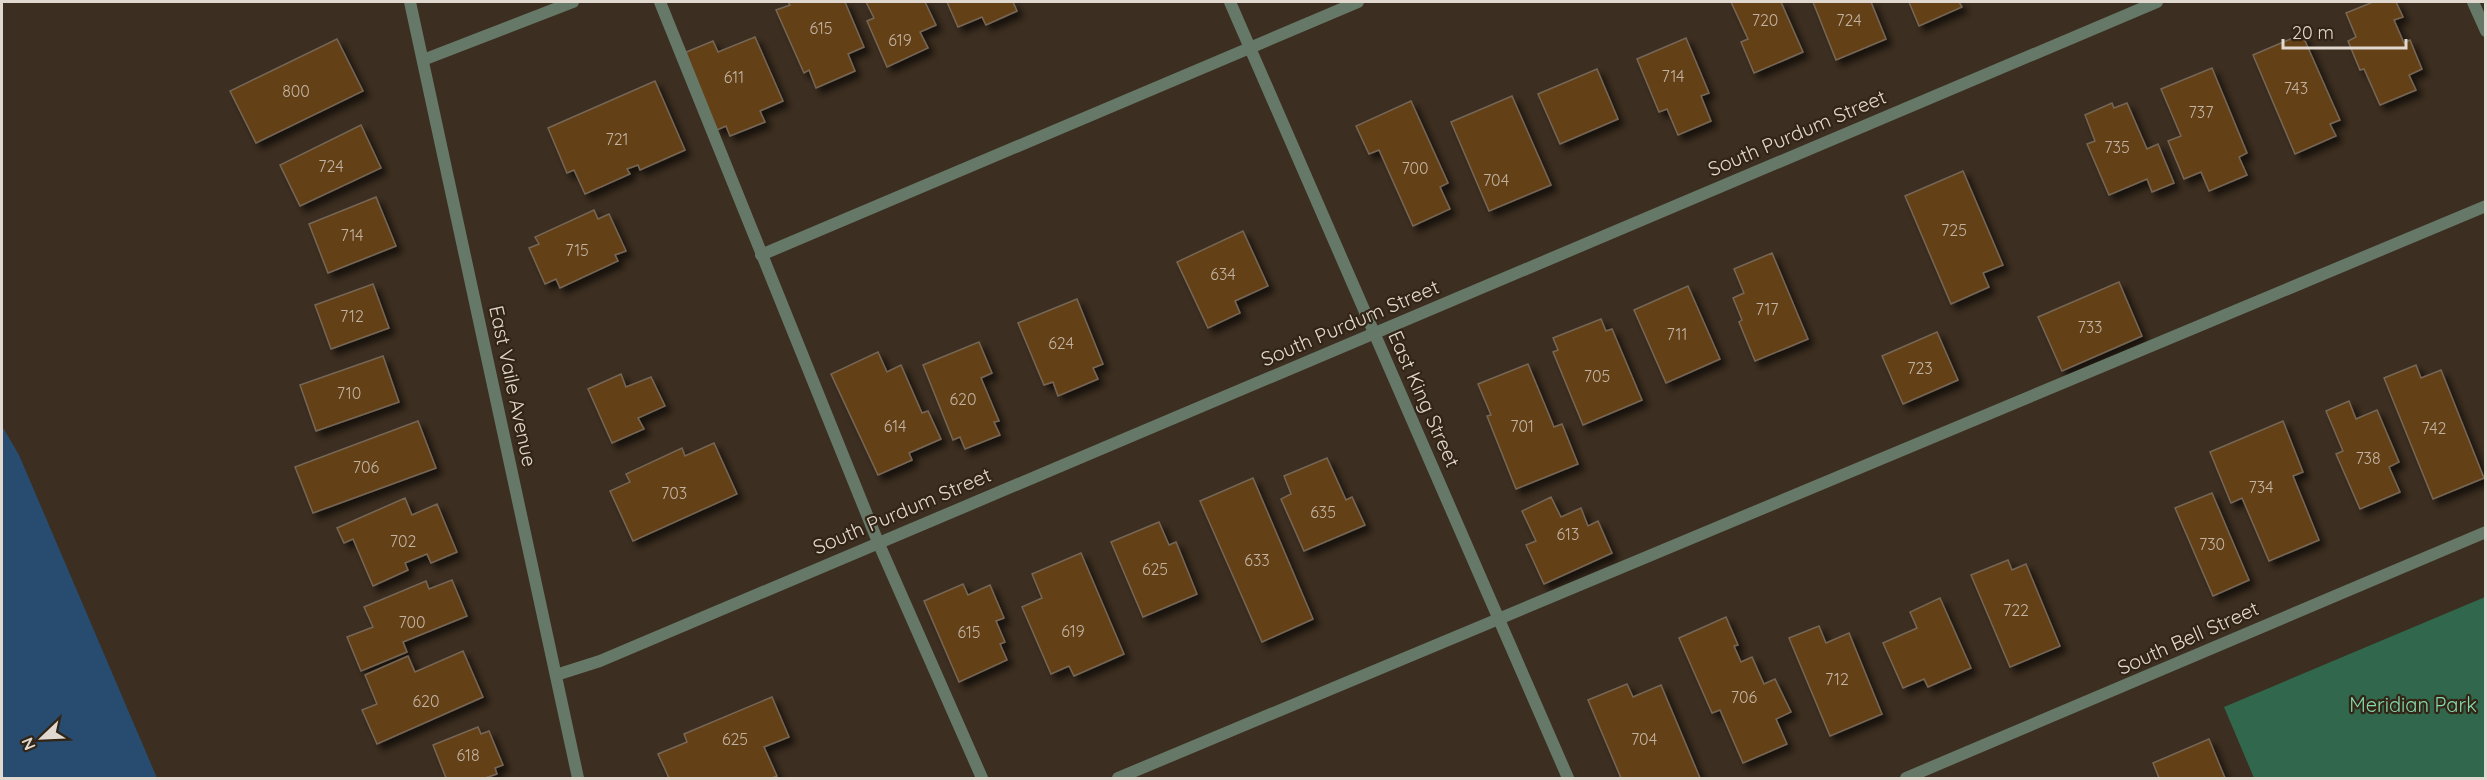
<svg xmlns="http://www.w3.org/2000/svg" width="2487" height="780" font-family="Quicksand,sans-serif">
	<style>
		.green { fill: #31674c }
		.water { fill: #284c70 }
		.building { fill: #634117; stroke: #766656; stroke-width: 1.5; filter: url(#shadow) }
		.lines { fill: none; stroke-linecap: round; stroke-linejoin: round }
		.service { stroke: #667867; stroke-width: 12 }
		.minor { stroke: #667867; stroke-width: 12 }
		.tertiary { stroke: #667867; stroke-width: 12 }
		.labels { text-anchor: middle; stroke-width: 4.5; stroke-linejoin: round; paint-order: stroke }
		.number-label { font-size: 16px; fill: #c2b2a1 }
		.street-label { font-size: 20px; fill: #e1d8cf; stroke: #322516 }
		.park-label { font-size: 20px; fill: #85daae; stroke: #322516 }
	</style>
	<defs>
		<filter id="shadow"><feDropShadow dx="5.5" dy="5.5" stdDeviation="3" flood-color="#0009"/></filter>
	</defs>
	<rect width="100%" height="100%" fill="#3c2e20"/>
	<path class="green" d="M2485,597V778H2254L2224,707Z"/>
	<path class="water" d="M2,426L19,455L157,778H2Z"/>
	<g class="building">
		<path d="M788,2H845L864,47L848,54L855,71L816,88L809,70L804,73L776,10L790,5Z"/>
		<path d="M866,2H925L936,25L920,32L928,48L887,67L867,21L874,18Z"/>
		<path d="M947,2H1013L1017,11L986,25L982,17L958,27Z"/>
		<path d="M1731,2H1781L1803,52L1754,73L1741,42L1748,39Z"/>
		<path d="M1813,2H1871L1886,39L1836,60Z"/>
		<path d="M1909,2H1959L1962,7L1919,26Z"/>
		<path d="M2373,2H2396L2403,17L2394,20L2404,43L2410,40L2422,69L2409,75L2416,90L2380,105L2364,69L2360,70L2348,41L2356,37L2346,13Z"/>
		<path d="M2302,34L2340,120L2330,124L2336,136L2295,154L2253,55Z"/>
		<path d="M755,37L783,101L760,111L765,122L730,136L726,126L717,130L684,53L713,41L718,52Z"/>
		<path d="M1686,38L1709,93L1701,96L1711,121L1678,135L1667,109L1659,112L1637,59Z"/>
		<path d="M337,39L363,91L256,143L230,91Z"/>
		<path d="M2212,68L2247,153L2239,157L2247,175L2209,191L2201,172L2184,179L2168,141L2181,136L2161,89Z"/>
		<path d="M1597,69L1618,119L1560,144L1538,94Z"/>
		<path d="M655,81L685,150L640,170L638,165L627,169L630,174L585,194L574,170L567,173L548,128Z"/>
		<path d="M1512,96L1551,185L1489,211L1451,122Z"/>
		<path d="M1411,101L1448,183L1440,187L1450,209L1413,226L1379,150L1369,154L1356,126Z"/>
		<path d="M2112,103L2114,108L2127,103L2147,149L2158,144L2174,183L2152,192L2147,179L2109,195L2087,144L2095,141L2085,115Z"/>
		<path d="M361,125L381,168L300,206L280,165Z"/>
		<path d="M1963,171L2003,265L1983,273L1989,287L1951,304L1905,196Z"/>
		<path d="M376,197L396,246L328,273L309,224Z"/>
		<path d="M594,210L598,219L609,214L626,251L615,255L618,261L560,288L556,279L545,284L529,248L539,244L535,237Z"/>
		<path d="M1243,231L1268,286L1235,301L1240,313L1208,328L1177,262Z"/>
		<path d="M1772,253L1808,339L1755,361L1739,322L1742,320L1733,298L1744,293L1734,269Z"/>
		<path d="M2119,282L2142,336L2062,371L2038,317Z"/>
		<path d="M373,284L389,328L331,349L315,305Z"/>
		<path d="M1688,286L1720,359L1666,383L1634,310Z"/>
		<path d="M1077,299L1103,364L1093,368L1098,379L1058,396L1053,382L1044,385L1018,323Z"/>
		<path d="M1601,319L1606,331L1612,329L1642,400L1583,425L1553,352L1558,350L1553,338Z"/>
		<path d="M1937,332L1958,380L1903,404L1882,356Z"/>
		<path d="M979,342L992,373L981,378L999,421L994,422L1000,435L965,449L960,437L953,440L923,365Z"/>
		<path d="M878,352L887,372L901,365L922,413L928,411L941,439L909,453L912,460L878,475L831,374Z"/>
		<path d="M383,356L399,402L316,431L300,385Z"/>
		<path d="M1528,364L1554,427L1562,424L1578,464L1516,489L1487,416L1491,415L1478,384Z"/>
		<path d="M2416,365L2421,378L2441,370L2484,478L2433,499L2384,378Z"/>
		<path d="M621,374L626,387L651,377L665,406L638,418L644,429L612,443L588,389Z"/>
		<path d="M2349,401L2356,419L2377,410L2399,462L2389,467L2400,492L2360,509L2336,454L2343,451L2326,411Z"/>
		<path d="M418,421L436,468L313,513L295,467Z"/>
		<path d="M2283,421L2303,472L2293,476L2319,540L2269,561L2242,498L2231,503L2210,452Z"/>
		<path d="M714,443L737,494L633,541L610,491L630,482L626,474L682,448L685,456Z"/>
		<path d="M1327,458L1346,500L1352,497L1365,525L1304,551L1281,499L1291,494L1284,476Z"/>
		<path d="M1253,478L1313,619L1262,642L1200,501Z"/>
		<path d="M2212,493L2249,580L2213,596L2175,508Z"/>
		<path d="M1551,497L1561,517L1581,508L1588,526L1598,521L1612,553L1544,584L1526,545L1536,541L1522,511Z"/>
		<path d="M405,498L412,515L437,504L457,552L431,563L427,554L405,563L408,570L373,586L353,539L344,543L337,528Z"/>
		<path d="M1159,522L1169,545L1176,542L1197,594L1143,617L1111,542Z"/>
		<path d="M1081,553L1124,654L1074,676L1069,666L1051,674L1022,607L1042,598L1032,574Z"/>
		<path d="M2008,560L2012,570L2026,564L2060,646L2010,667L1971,575Z"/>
		<path d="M452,580L467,616L403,642L407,652L361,671L347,637L373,627L364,607L426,581L429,589Z"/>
		<path d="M963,584L968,595L990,585L1004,618L996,621L1005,642L1000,644L1007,660L959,682L924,601Z"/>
		<path d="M1940,598L1971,668L1928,687L1924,679L1903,688L1883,643L1917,628L1910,612Z"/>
		<path d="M1726,617L1738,645L1734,646L1741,662L1752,657L1764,684L1775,679L1791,712L1776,719L1787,744L1743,763L1720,710L1712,713L1679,638Z"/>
		<path d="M1819,626L1826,643L1849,633L1882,714L1830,736L1789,638Z"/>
		<path d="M463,651L483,697L377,744L362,710L377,704L365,675L408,656L415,672Z"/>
		<path d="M1627,684L1633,697L1661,685L1700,778H1621L1588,700Z"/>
		<path d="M772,697L789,737L764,747L777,776L772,778H669L658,754L687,742L684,734Z"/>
		<path d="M478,727L481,734L489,731L503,765L495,768L497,774L485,778H446L433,745Z"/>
		<path d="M2209,739L2225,778H2159L2153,763Z"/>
	</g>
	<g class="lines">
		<g class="service">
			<path d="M660,2L878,542L982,778"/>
			<path d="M761,255L1358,2"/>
			<path d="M1118,778L2486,206"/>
		</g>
		<g class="minor">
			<path d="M1230,2L1568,778"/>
			<path d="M2473,2L2486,31"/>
			<path d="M423,60L573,2"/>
			<path d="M556,675L600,661L2157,2"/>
			<path d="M1906,778L2486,532"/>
		</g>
		<path class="tertiary" d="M410,2L578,778"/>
	</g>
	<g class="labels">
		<g class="number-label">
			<text x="1765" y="26">720</text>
			<text x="1849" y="26">724</text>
			<text x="821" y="34">615</text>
			<text x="900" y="46">619</text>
			<text x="1673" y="82">714</text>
			<text x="734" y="83">611</text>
			<text x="2296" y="94">743</text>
			<text x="296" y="97">800</text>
			<text x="2201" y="118">737</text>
			<text x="617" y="145">721</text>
			<text x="2117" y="153">735</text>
			<text x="331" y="172">724</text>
			<text x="1415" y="174">700</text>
			<text x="1496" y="186">704</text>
			<text x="1954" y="236">725</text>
			<text x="352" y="241">714</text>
			<text x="577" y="256">715</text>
			<text x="1223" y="280">634</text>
			<text x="1767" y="315">717</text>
			<text x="352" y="322">712</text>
			<text x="2090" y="333">733</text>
			<text x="1677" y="340">711</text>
			<text x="1061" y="349">624</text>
			<text x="1920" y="374">723</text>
			<text x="1597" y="382">705</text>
			<text x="349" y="399">710</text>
			<text x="963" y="405">620</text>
			<text x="895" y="432">614</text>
			<text x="1522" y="432">701</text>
			<text x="2434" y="434">742</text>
			<text x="2368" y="464">738</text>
			<text x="366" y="473">706</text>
			<text x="2261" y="493">734</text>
			<text x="674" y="499">703</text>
			<text x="1323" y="518">635</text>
			<text x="1568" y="540">613</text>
			<text x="403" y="547">702</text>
			<text x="2212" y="550">730</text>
			<text x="1257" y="566">633</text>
			<text x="1155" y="575">625</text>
			<text x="2016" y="616">722</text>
			<text x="412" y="628">700</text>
			<text x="1073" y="637">619</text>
			<text x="969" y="638">615</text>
			<text x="1837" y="685">712</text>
			<text x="1744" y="703">706</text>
			<text x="426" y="707">620</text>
			<text x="735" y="745">625</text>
			<text x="1644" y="745">704</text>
			<text x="468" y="761">618</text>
		</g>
		<g class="street-label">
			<text transform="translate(1797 133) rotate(-23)" y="7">South Purdum Street</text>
			<text transform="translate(1350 323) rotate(-23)" y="7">South Purdum Street</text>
			<text transform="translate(513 386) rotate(78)" y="7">East Vaile Avenue</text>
			<text transform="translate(1424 399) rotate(66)" y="7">East King Street</text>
			<text transform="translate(902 511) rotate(-23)" y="7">South Purdum Street</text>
			<text transform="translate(2188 638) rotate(-24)" y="7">South Bell Street</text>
		</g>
		<g class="park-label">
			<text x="2413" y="712">Meridian Park</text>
		</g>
	</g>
	<rect width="2487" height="780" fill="none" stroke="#e1d8cf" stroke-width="6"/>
	<g transform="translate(42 738) rotate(247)" stroke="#322516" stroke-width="4.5" paint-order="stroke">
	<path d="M0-4.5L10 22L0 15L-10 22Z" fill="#e1d8cf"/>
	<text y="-9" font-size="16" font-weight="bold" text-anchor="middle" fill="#e1d8cf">N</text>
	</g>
	<path d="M2283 39v9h123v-9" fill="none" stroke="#e1d8cf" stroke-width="3"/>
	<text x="2292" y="39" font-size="18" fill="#e1d8cf" stroke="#322516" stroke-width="4.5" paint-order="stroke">20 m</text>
</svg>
